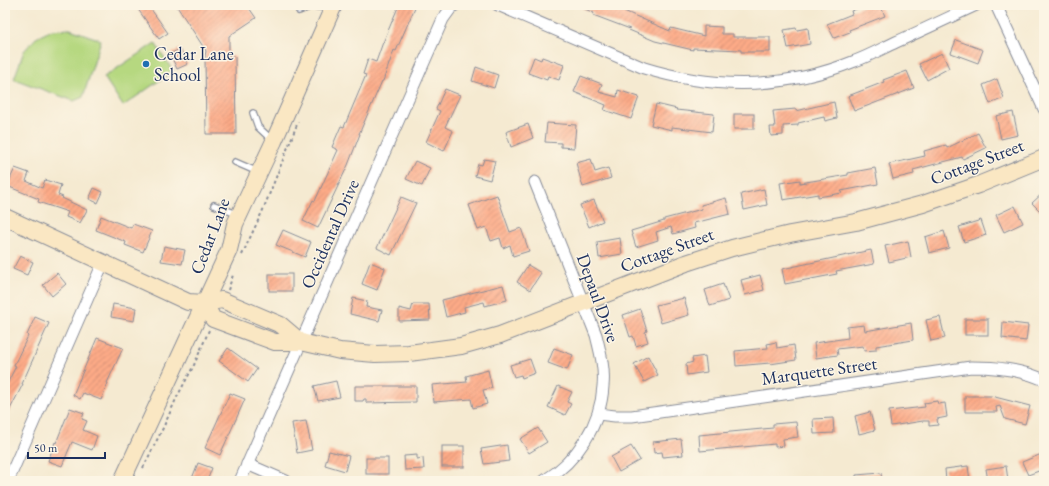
<svg xmlns="http://www.w3.org/2000/svg" width="1049" height="486" font-family="'EB Garamond',serif">
	<style>
		.green { fill: #b6d880; stroke: #68846f }
		.building { fill: url(#building-hatch) }
		.lines { fill: none; stroke-linecap: round; stroke-linejoin: round }
		.lane-casing { stroke: #888c98; stroke-width: 8 }
		.street-casing { stroke: #888c98; stroke-width: 13 }
		.secondary-casing { stroke: #888c98; stroke-width: 18 }
		.path { stroke: #888c98; stroke-width: 2; stroke-dasharray: 3 3; stroke-linecap: butt }
		.lane { stroke: #fff; stroke-width: 5.5 }
		.street { stroke: #fff; stroke-width: 11 }
		.secondary { stroke: #fae7c3; stroke-width: 16 }
		.poi-dot { fill: #1f6fb2; stroke: #fcf5e5; stroke-width: 1.5 }
		.labels { text-anchor: middle; stroke-width: 3; stroke-linejoin: round; paint-order: stroke }
		.poi-label { font-size: 18px; fill: #1b2f5e; stroke: #fcf5e5; text-anchor: start }
		.street-label { font-size: 18px; fill: #1b2f5e; stroke: #fcf5e5 }
	</style>
	<defs>
		<pattern id="building-hatch" width="6" height="6" patternUnits="userSpaceOnUse"><rect width="6" height="6" fill="#fdaa87"/><path d="M-1 1l2-2M0 6l6-6M5 7l2-2" fill="none" stroke="#cc8b72"/></pattern>
	</defs>
	<rect width="100%" height="100%" fill="#fcf5e5"/>
	<filter id="ink" filterUnits="userSpaceOnUse"><feTurbulence type="fractalNoise" baseFrequency=".025" numOctaves="2"/><feDisplacementMap in="SourceGraphic" scale="8" xChannelSelector="R" yChannelSelector="G"/><feConvolveMatrix kernelMatrix="1 2 1 2 8 2 1 2 1" color-interpolation-filters="sRGB"/></filter>
	<filter id="wash" filterUnits="userSpaceOnUse"><feTurbulence type="fractalNoise" baseFrequency=".012" numOctaves="4" result="noise"/><feDisplacementMap in="SourceGraphic" scale="16" xChannelSelector="R" yChannelSelector="G"/><feGaussianBlur stdDeviation="0.9" result="paint"/><feColorMatrix in="noise" values="0 0 0 0 0 0 0 0 0 0 0 0 0 0 0 0 0 1.4 0 .05"/><feComposite in="paint" operator="in"/></filter>
	<g filter="url(#wash)">
		<rect width="100%" height="100%" fill="#f5ead1"/>
		<g class="green">
			<path d="M70,29L101,40L83,97L74,101L14,79L24,51L36,38L52,30Z"/>
			<path d="M155,43L173,71L123,106L104,77Z"/>
		</g>
		<g id="blocks">
			<g class="building">
				<path d="M135,5H148L168,33L159,39Z"/>
				<path d="M176,5H247L256,18L229,36V56H235L236,134H206L205,56L206,51Z"/>
				<path d="M399,5H416L396,51L394,50L383,81H382L359,134H360L348,165L318,228L303,221L313,200L315,201L338,150L332,147L341,126L344,127L366,75L363,74L368,59L376,62L382,45Z"/>
				<path d="M576,5H612L625,10L624,11L670,31L671,28L704,36V26L722,27V34H733V37H770V52H741V50L693,48V50L655,41L629,30L630,29L593,15L594,13Z"/>
				<path d="M867,5H880L885,16L849,30L850,32L834,38L827,24L852,14L851,11Z"/>
				<path d="M796,28L797,30L808,28L810,44L788,48L784,30Z"/>
				<path d="M956,40L983,50L978,63L951,53Z"/>
				<path d="M180,49L188,64L177,69L170,54Z"/>
				<path d="M942,53L949,68L927,80L919,64Z"/>
				<path d="M534,57L541,60L542,57L564,65L559,80L548,76L547,80L528,73Z"/>
				<path d="M476,67L498,75L494,88L472,81Z"/>
				<path d="M907,71L914,88L854,111L848,96L884,82L883,80Z"/>
				<path d="M581,76L602,84L599,92L617,97L618,90L639,97L631,119L604,110L606,105L574,92Z"/>
				<path d="M997,79L1004,98L990,104L983,85Z"/>
				<path d="M445,89L460,95L445,127L453,131L444,151L426,142L440,111L436,109Z"/>
				<path d="M834,102L837,118L825,121L824,117L798,123V125L783,126V135L771,136L770,127H775L773,111L796,109V111Z"/>
				<path d="M656,104L677,109L676,110L714,114L712,132L672,127V130L651,125Z"/>
				<path d="M1013,112L1018,135L1001,139L996,116Z"/>
				<rect x="734" y="114" width="20" height="15"/>
				<path d="M547,123L576,125L574,148L561,147V143L545,142Z"/>
				<path d="M528,124L533,138L511,147L506,132Z"/>
				<path d="M978,133L986,148L963,159L962,157L913,170L914,174L893,179L889,164L925,156L924,151L946,145L947,148Z"/>
				<path d="M484,159L495,161L490,180L475,176L478,164L482,165Z"/>
				<path d="M591,159L595,172L608,168L611,178L583,187L576,163Z"/>
				<path d="M415,161L430,168L422,186L406,179Z"/>
				<path d="M15,168L29,173L26,181L42,188L45,180L61,185L58,195L63,197L62,198L87,210L80,223L66,217L68,212L38,202L39,199L7,186Z"/>
				<path d="M875,168L878,184L841,191L842,193L818,197V194L783,200L780,183L800,180V183L848,175V173Z"/>
				<path d="M94,188L103,192L98,203L89,199Z"/>
				<path d="M764,189L767,205L744,210L741,194Z"/>
				<path d="M1044,192V215L1032,203Z"/>
				<path d="M497,195L510,232L521,228L529,251L513,256L510,245L503,248L500,238L491,241L486,227L478,230L469,205Z"/>
				<path d="M401,197L416,203L391,255L377,248Z"/>
				<path d="M726,198L730,214L694,223L695,228L673,234L671,227L656,232L658,240L636,247L631,231L664,221V219L702,209L701,205Z"/>
				<path d="M594,200L603,221L589,227L580,205Z"/>
				<path d="M1015,206L1023,223L1004,232L996,215Z"/>
				<path d="M101,216L131,228L133,224L152,231L143,252L125,245L126,242L96,230Z"/>
				<path d="M981,220L986,235L964,242L959,227Z"/>
				<path d="M283,230L311,242L305,257L276,245Z"/>
				<path d="M944,231L949,248L929,253L925,237Z"/>
				<path d="M620,238L622,254L599,258L597,242Z"/>
				<path d="M908,241L911,257L889,262L885,246Z"/>
				<path d="M164,246L185,250L182,264L161,261Z"/>
				<path d="M871,250L874,264L836,271L837,274L785,284L782,269Z"/>
				<path d="M20,256L33,262L27,275L13,269Z"/>
				<path d="M370,262L385,268L377,290L362,284Z"/>
				<path d="M528,265L541,273L530,290L517,282Z"/>
				<path d="M57,273L66,284L52,296L43,285Z"/>
				<rect x="269" y="274" width="23" height="17"/>
				<path d="M760,275L764,290L745,295L741,280Z"/>
				<path d="M723,284L729,300L710,306L705,290Z"/>
				<path d="M503,285L507,300L485,306L484,302L464,307L465,312L446,317L442,300Z"/>
				<path d="M353,298L367,301L366,307L382,310L379,321L350,314Z"/>
				<path d="M684,298L689,315L661,323L656,305Z"/>
				<path d="M113,304L136,308L134,321L111,317Z"/>
				<path d="M413,304H429L430,320L399,321V308L411,311Z"/>
				<path d="M640,309L647,331L645,332L648,342L636,346L633,336L630,337L623,315Z"/>
				<path d="M35,317L49,323L22,384H23L5,419V388L16,366L14,365L28,336L27,335Z"/>
				<path d="M940,317L945,338L931,341L926,320Z"/>
				<rect x="965" y="319" width="23" height="16"/>
				<path d="M1003,322L1028,325L1026,341L1002,338Z"/>
				<path d="M911,323L913,340L876,346V350L864,351L863,346L837,349L838,355L816,358L814,343L848,338L847,327L864,325L865,331Z"/>
				<path d="M97,338L123,348L107,383H108L101,400L83,393L80,399L73,395Z"/>
				<path d="M776,342L777,348L794,345L796,360L770,364V363L736,366L735,351L768,348L767,344Z"/>
				<path d="M228,348L257,369L248,382L219,361Z"/>
				<path d="M554,348L573,355L567,370L548,363Z"/>
				<path d="M648,356L658,375L644,382L634,364Z"/>
				<path d="M705,356L707,372L687,375L686,364L693,362L692,358Z"/>
				<path d="M530,359L535,373L522,378L521,375L514,377L510,365Z"/>
				<path d="M488,370L492,388L483,390L487,404L473,408L471,399L434,402L432,385L467,382L466,376Z"/>
				<path d="M336,381L340,397L318,401L314,386Z"/>
				<path d="M355,386H416V402L366,403V399H364L363,401H355Z"/>
				<path d="M558,386L572,392L567,402L571,404L565,415L548,407Z"/>
				<path d="M230,393L245,399L220,455L205,448Z"/>
				<path d="M965,396H991L1030,406L1025,424L1005,419L1000,406L996,407L997,412H965Z"/>
				<path d="M937,401L938,404L945,403L947,417L937,419L938,425L929,426V421H923L891,426L889,411L925,407L924,403Z"/>
				<path d="M70,408L84,413L82,419L87,421L83,430L97,436L92,450L72,442L62,466L48,461L55,442L56,443Z"/>
				<path d="M870,412L875,430L859,434L855,416Z"/>
				<path d="M833,418L834,433L814,434L813,419Z"/>
				<path d="M306,421L312,450L297,453L292,423Z"/>
				<path d="M796,422L798,437L783,439L784,446L775,447V444L700,451L699,435L773,428V424Z"/>
				<path d="M538,428L547,442L529,453L520,439Z"/>
				<path d="M681,439L683,455L663,457L662,452L654,453L653,442Z"/>
				<path d="M507,445L509,461L484,464L481,449Z"/>
				<rect x="442" y="446" width="22" height="21"/>
				<path d="M631,446L640,460L619,472L611,457Z"/>
				<path d="M329,451L349,456L345,471L325,465Z"/>
				<path d="M1044,453V469L1028,475L1022,462Z"/>
				<path d="M417,455V459L423,458L424,469L405,470L404,456Z"/>
				<rect x="366" y="458" width="22" height="16"/>
				<path d="M198,463L212,468L207,481H191Z"/>
				<path d="M968,466L970,481H946L945,469Z"/>
				<path d="M1006,466L1008,480L988,481L986,469Z"/>
				<path d="M881,473L882,481H856V475Z"/>
			</g>
		</g>
	</g>
	<g filter="url(#ink)">
		<use href="#blocks" fill-opacity="0" stroke="#888c98" stroke-width="1"/>
		<g class="lines">
			<g class="lane-casing">
				<g id="lane">
					<path d="M299,11L312,6L330,8"/>
					<path d="M253,113L258,127L272,140"/>
					<path d="M235,162L258,172"/>
					<path d="M214,205L239,215"/>
				</g>
			</g>
			<g class="street-casing">
				<g id="street">
					<path d="M498,5L644,68C715,90 786,89 855,61C869,56 883,48 896,42C923,30 950,17 976,5"/>
					<path d="M996,5L1044,109"/>
					<path d="M535,182L596,335C600,351 605,369 603,386C601,424 577,461 544,481"/>
					<path d="M598,414L615,416H632L971,367C996,367 1021,369 1044,380"/>
					<path d="M247,464L286,481"/>
					<path d="M8,481L103,263"/>
					<path d="M240,481L443,19L451,8L455,5"/>
				</g>
			</g>
			<g class="secondary-casing">
				<g id="secondary">
					<path d="M5,217L188,302L205,303L222,300L281,325L301,342"/>
					<path d="M205,303L213,319L275,342H301L340,351L375,354L409,353L461,346L500,335L686,263L732,248L790,234L856,222L923,204L978,185L1044,158"/>
					<path d="M122,481L229,250L235,224L274,141L334,5"/>
				</g>
			</g>
			<g class="path">
				<path d="M242,255L263,210L298,122"/>
				<path d="M228,290L233,275"/>
				<path d="M143,468L163,428L177,397L194,365L209,330"/>
			</g>
			<use href="#lane" class="lane"/>
			<use href="#street" class="street"/>
			<use href="#secondary" class="secondary"/>
		</g>
	</g>
	<circle class="poi-dot" cx="146" cy="64" r="4"/>
	<g class="labels">
		<g class="poi-label">
			<text x="154" y="60">Cedar Lane<tspan x="154" dy="21">School</tspan></text>
		</g>
		<g class="street-label">
			<text transform="translate(977 162) rotate(-21)" y="6">Cottage Street</text>
			<text transform="translate(330 234) rotate(-66)" y="6">Occidental Drive</text>
			<text transform="translate(210 236) rotate(-69)" y="6">Cedar Lane</text>
			<text transform="translate(667 250) rotate(-20)" y="6">Cottage Street</text>
			<text transform="translate(598 298) rotate(70)" y="6">Depaul Drive</text>
			<text transform="translate(819 371) rotate(-8)" y="6">Marquette Street</text>
		</g>
	</g>
	<rect width="1049" height="486" fill="none" stroke="#fcf5e5" stroke-width="20"/>
	<path d="M28 452v6h77v-6" fill="none" stroke="#1b2f5e" stroke-width="2"/>
	<text x="34" y="452" font-size="12" fill="#1b2f5e" stroke="#fcf5e5" stroke-width="3" paint-order="stroke">50 m</text>
</svg>
